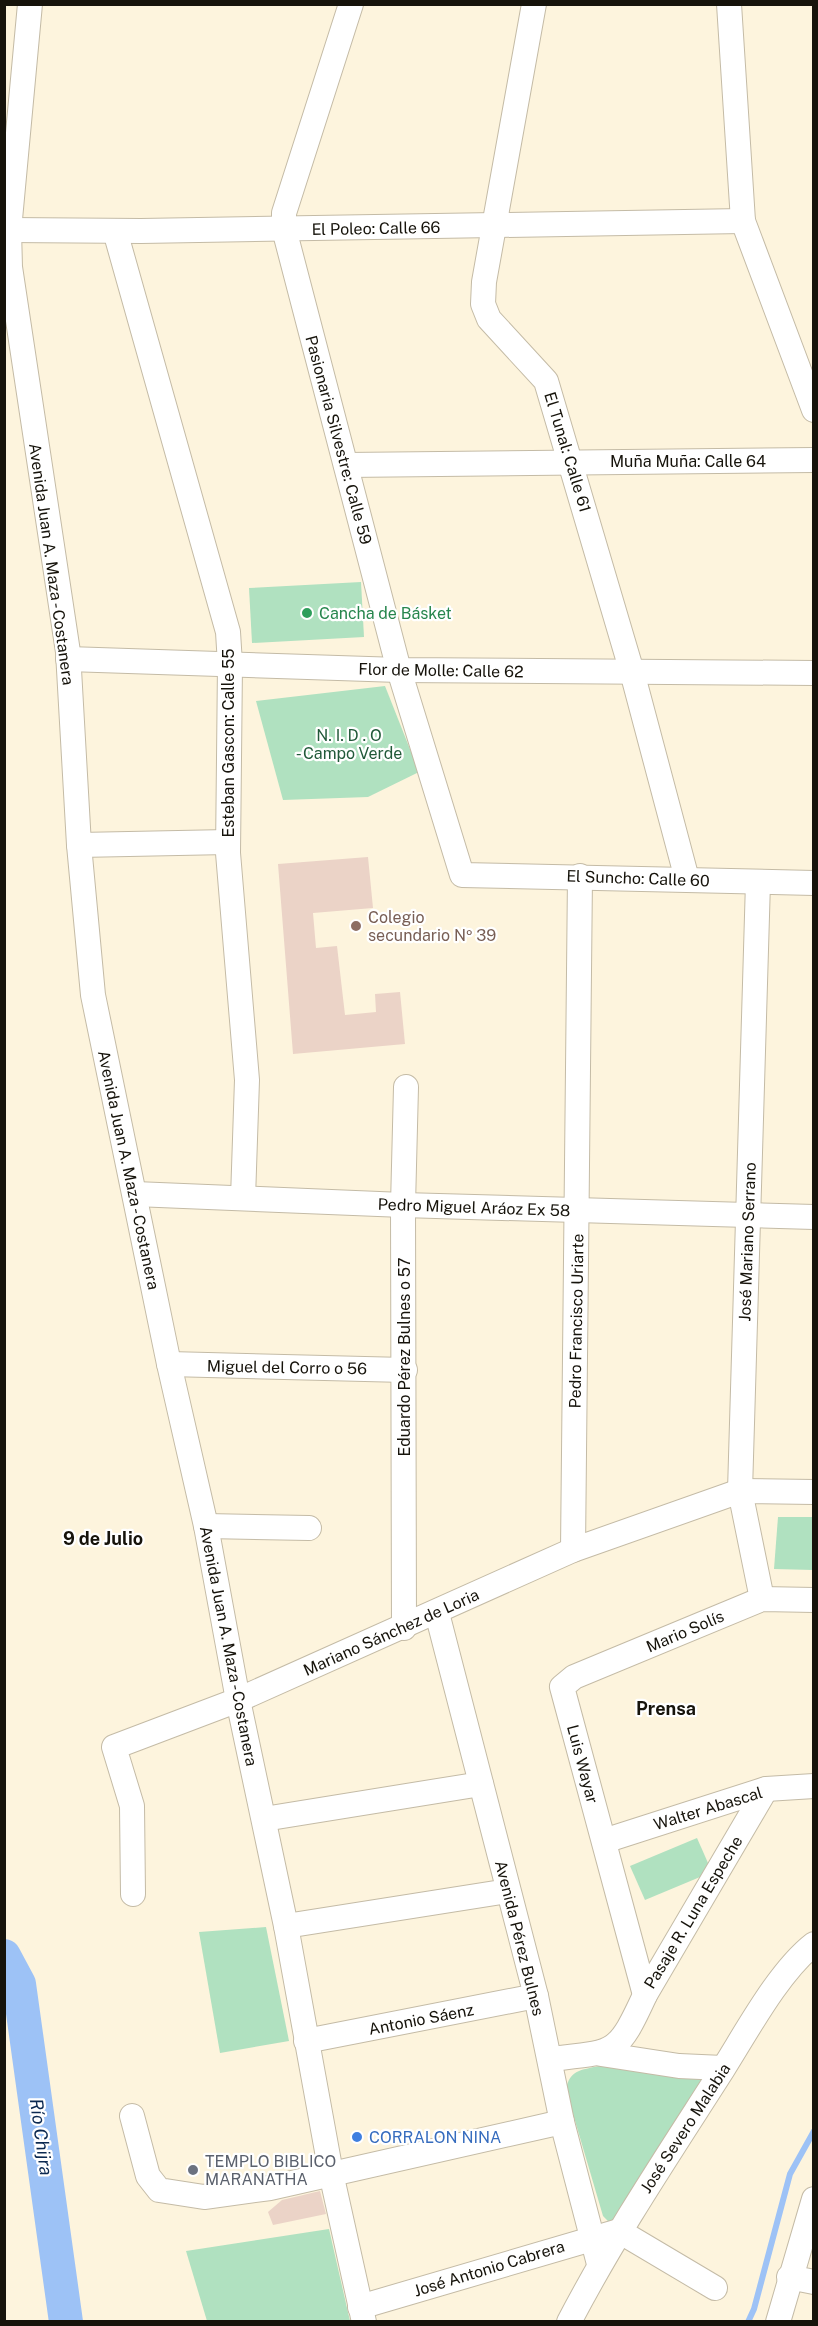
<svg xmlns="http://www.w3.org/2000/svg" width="818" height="2326" font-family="'Public Sans',sans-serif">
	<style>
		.green { fill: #b0e1c0 }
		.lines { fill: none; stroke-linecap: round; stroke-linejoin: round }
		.stream { stroke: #9dc2f6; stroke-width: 6 }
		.river { stroke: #9dc2f6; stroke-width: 34 }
		.building { fill: #ebd3c7 }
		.minor-casing { stroke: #c4bba6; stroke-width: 26 }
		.minor { stroke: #fff; stroke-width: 24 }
		.leisure-dot { fill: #2e9e5b; stroke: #fff; stroke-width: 2 }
		.education-dot { fill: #8d6e63; stroke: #fff; stroke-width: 2 }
		.shop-dot { fill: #3f7fe0; stroke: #fff; stroke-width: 2 }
		.worship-dot { fill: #6b7280; stroke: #fff; stroke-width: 2 }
		.labels { text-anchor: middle; stroke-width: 4.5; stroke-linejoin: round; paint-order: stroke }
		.street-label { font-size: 16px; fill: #16130b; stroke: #fff }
		.leisure-label { font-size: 16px; fill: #27864d; stroke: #fff; text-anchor: start }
		.park-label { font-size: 16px; fill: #215939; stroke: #fff }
		.education-label { font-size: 16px; fill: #785e54; stroke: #fff; text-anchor: start }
		.shop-label { font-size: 16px; fill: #366cbe; stroke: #fff; text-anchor: start }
		.worship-label { font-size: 16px; fill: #5b616d; stroke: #fff; text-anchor: start }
		.neighbourhood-label { font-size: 18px; font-weight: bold; fill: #16130b; stroke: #fff }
		.water-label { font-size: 18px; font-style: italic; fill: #0b2951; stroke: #fff }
	</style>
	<rect width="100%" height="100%" fill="#fdf4dd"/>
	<g class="green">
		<path d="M361,582L364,637L252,643L249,588Z"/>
		<path d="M385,686L419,772L368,797L283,800L256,701Z"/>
		<path d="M778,1517H813V1570L774,1569Z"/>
		<path d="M697,1838L712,1872L645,1900L630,1866Z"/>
		<path d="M266,1927L289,2041L220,2053L199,1932Z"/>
		<path d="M599,2066L710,2073L615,2222L608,2221L603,2216L566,2090C569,2070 581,2070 599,2066Z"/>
		<path d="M329,2229L350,2321H207L186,2251Z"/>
	</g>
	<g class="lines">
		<path class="stream" d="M748,2322L754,2309L790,2174L814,2131"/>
		<path class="river" d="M4,1956L19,1984L66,2322"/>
	</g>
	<g class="building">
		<path d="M368,857L373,908L313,913L316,948L337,946L345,1015L376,1012L375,994L400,992L405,1044L293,1054L278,864Z"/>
		<path d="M320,2191L326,2214L273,2225L268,2212L282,2200Z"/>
	</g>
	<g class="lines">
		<g class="minor-casing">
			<g id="minor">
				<path d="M30,4L9,230L10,267L68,652L79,845L93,995L169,1364L206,1526L238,1700L286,1926L331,2173L364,2322"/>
				<path d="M351,4L284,213V229L399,670L462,875L814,883"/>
				<path d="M534,4L484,282L483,304L489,319L546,381L632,672L687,879"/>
				<path d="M729,4L743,221L814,410"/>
				<path d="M9,230L141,231L743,221"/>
				<path d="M115,231L228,632L230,664L228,853L247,1080L243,1198"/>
				<path d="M346,465L814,460"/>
				<path d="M68,659L399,670L814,673"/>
				<path d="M79,845L228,842"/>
				<path d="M758,882L740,1491L762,1599"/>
				<path d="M135,1194L403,1205L814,1217"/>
				<path d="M169,1364L405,1370"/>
				<path d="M206,1526L309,1528"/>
				<path d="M573,1550L580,876"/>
				<path d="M437,1613L536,1996L562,2122L599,2264"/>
				<path d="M404,1628L403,1205L406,1087"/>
				<path d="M766,1789L645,1995L562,1687L574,1677L762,1599L814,1600"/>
				<path d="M264,1819L481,1784"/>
				<path d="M604,1841L766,1789L814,1786"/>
				<path d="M133,1894L132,1806L114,1747L238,1700L573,1550L740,1491L814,1492"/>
				<path d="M286,1926L508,1891"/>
				<path d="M306,2041L536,1996"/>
				<path d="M601,2054L679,2066L723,2068"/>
				<path d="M550,2059C615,2052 617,2056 645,1995"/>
				<path d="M132,2116L148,2176L159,2190L204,2197L270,2188L562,2122"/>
				<path d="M789,2277L814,2282"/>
				<path d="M360,2307L619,2231L715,2288"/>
				<path d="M569,2322C615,2234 670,2152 723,2069C747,2031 779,1971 814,1944"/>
				<path d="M778,2322L814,2199"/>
			</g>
		</g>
		<use href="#minor" class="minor"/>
	</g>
	<circle class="leisure-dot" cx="307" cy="613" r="6"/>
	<circle class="education-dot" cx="356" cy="926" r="6"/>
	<circle class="shop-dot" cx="357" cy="2137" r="6"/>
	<circle class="worship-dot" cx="193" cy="2170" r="6"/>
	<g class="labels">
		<g class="street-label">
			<text transform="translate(376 228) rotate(-1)" y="6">El Poleo: Calle 66</text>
			<text transform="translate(339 440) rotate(75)" y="6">Pasionaria Silvestre: Calle 59</text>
			<text transform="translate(568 452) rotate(73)" y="6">El Tunal: Calle 61</text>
			<text x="688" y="467">Muña Muña: Calle 64</text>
			<text transform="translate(52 564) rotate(82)" y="6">Avenida Juan A. Maza - Costanera</text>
			<text transform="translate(441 670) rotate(1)" y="6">Flor de Molle: Calle 62</text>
			<text transform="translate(228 743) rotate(-90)" y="6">Esteban Gascon: Calle 55</text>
			<text transform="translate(638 878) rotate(2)" y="6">El Suncho: Calle 60</text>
			<text transform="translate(129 1170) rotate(78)" y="6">Avenida Juan A. Maza - Costanera</text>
			<text transform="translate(474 1207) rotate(2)" y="6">Pedro Miguel Aráoz Ex 58</text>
			<text transform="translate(747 1242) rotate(-88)" y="6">José Mariano Serrano</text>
			<text transform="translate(576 1321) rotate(-89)" y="6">Pedro Francisco Uriarte</text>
			<text transform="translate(404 1357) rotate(-90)" y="6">Eduardo Pérez Bulnes o 57</text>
			<text transform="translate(287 1367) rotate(1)" y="6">Miguel del Corro o 56</text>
			<text transform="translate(685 1631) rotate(-23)" y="6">Mario Solís</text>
			<text transform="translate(391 1632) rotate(-24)" y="6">Mariano Sánchez de Loria</text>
			<text transform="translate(229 1646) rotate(79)" y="6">Avenida Juan A. Maza - Costanera</text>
			<text transform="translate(583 1764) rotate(75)" y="6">Luis Wayar</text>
			<text transform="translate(708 1808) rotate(-17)" y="6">Walter Abascal</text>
			<text transform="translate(693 1912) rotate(-59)" y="6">Pasaje R. Luna Espeche</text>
			<text transform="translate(520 1938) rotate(76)" y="6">Avenida Pérez Bulnes</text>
			<text transform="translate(421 2019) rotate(-11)" y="6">Antonio Sáenz</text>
			<text transform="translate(685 2128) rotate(-57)" y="6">José Severo Malabia</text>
			<text transform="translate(489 2268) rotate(-17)" y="6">José Antonio Cabrera</text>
		</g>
		<g class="leisure-label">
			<text x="319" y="619">Cancha de Básket</text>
		</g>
		<g class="park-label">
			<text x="349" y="741">N. I. D . O<tspan x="349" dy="18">- Campo Verde</tspan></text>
		</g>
		<g class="education-label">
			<text x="368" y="923">Colegio<tspan x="368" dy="18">secundario Nº 39</tspan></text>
		</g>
		<g class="shop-label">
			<text x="369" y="2143">CORRALON NINA</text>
		</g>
		<g class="worship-label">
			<text x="205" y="2167">TEMPLO BIBLICO<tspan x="205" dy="18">MARANATHA</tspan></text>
		</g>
		<g class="neighbourhood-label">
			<text x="103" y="1545">9 de Julio</text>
			<text x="666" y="1715">Prensa</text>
		</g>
		<g class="water-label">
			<text transform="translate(41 2137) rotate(82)" y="6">Río Chijra</text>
		</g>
	</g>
	<rect width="818" height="2326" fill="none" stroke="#16130b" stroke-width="12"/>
</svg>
